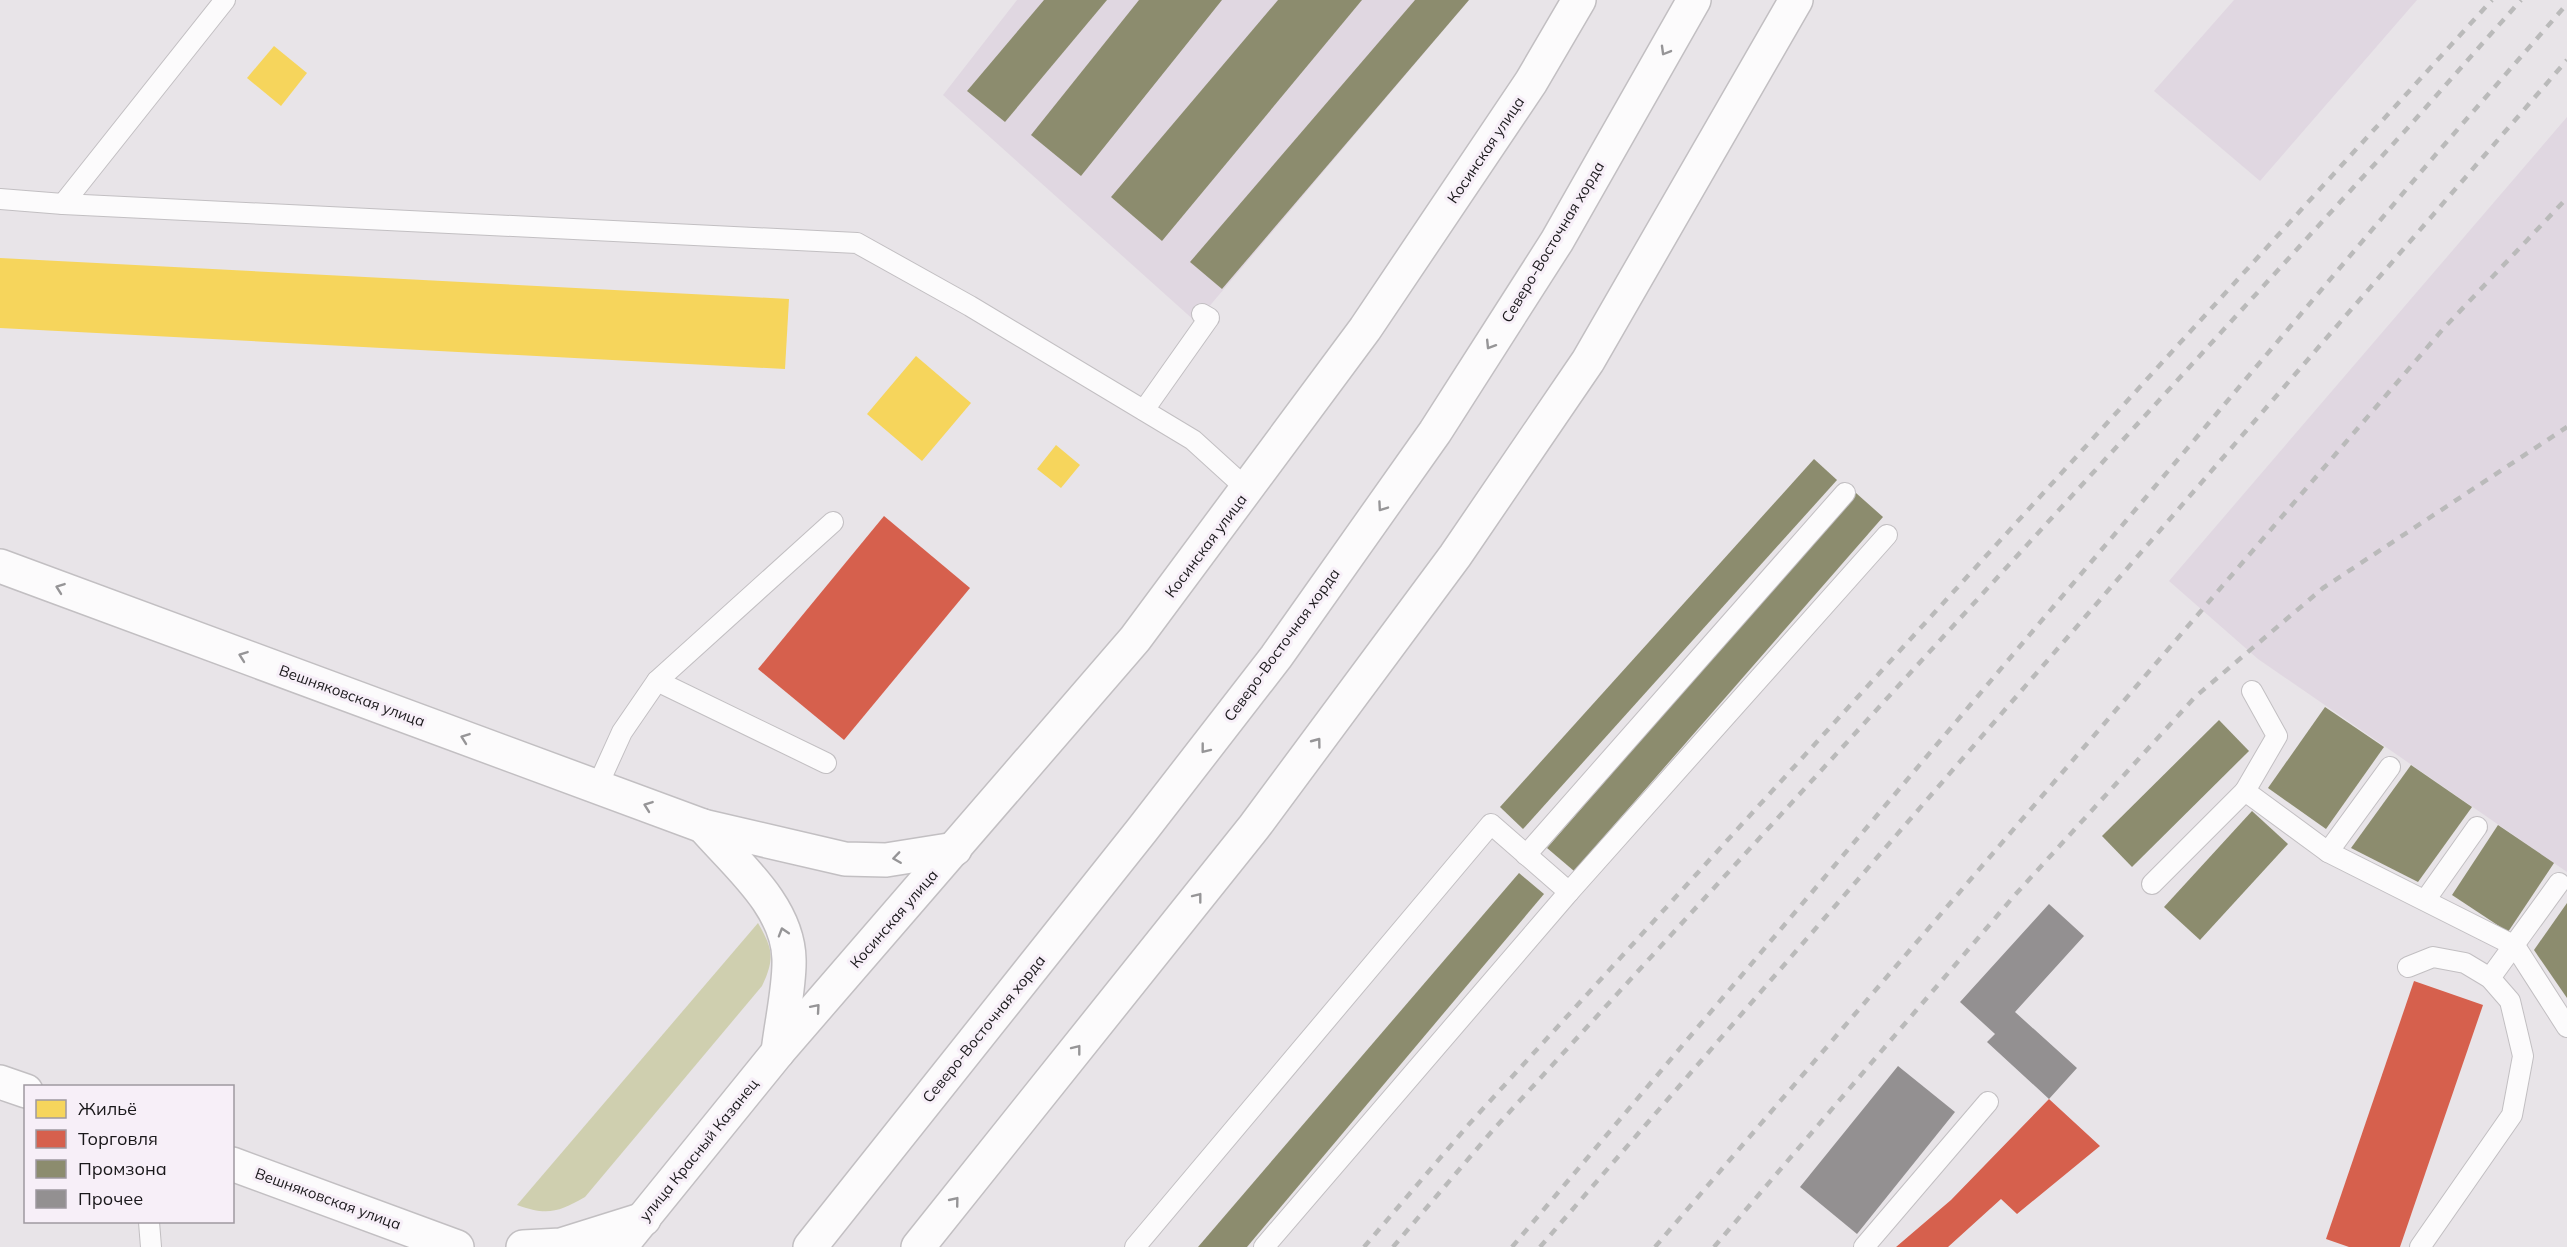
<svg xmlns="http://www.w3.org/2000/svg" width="2567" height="1247" font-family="Mulish,sans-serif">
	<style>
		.built { fill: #e0d7e1 }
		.green { fill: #cfcfaf }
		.homes { fill: #f6d55c }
		.shops { fill: #d6604d }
		.industry { fill: #8c8c6e }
		.building { fill: #939091 }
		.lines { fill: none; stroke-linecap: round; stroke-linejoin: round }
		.service-casing { stroke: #c2bfc2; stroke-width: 22 }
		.minor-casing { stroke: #c2bfc2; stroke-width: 36 }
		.primary-casing { stroke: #c2bfc2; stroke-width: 36 }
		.service { stroke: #fcfbfc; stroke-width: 20 }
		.minor { stroke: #fcfbfc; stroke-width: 33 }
		.primary { stroke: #fcfbfc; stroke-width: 33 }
		.rail { stroke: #bababa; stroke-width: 4.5; stroke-dasharray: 8 8; stroke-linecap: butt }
		.oneway { stroke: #969597 }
		.labels { text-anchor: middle; stroke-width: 6; stroke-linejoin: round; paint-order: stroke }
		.street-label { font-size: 15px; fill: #1a181b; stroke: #f7eff8 }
	</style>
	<rect width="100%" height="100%" fill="#e8e4e8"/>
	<g class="built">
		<path d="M1017,0H1469L1196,322L943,95Z"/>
		<path d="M2234,0H2417L2260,181L2154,91Z"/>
		<path d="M2567,117V872L2258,659L2169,581Z"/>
	</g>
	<path class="green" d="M758,923C773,949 775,958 762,986L585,1197C559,1212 547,1216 517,1205Z"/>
	<g class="homes">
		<path d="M274,46L307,73L281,106L247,78Z"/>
		<path d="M0,258L789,299L785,369L0,328Z"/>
		<path d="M916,356L971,403L922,461L867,414Z"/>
		<path d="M1056,445L1080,465L1061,488L1037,469Z"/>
	</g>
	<g class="shops">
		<path d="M884,516L970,588L844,740L758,669Z"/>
		<path d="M2414,981L2483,1005L2400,1247H2349L2326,1239Z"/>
		<path d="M2049,1099L2100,1146L2017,1214L2001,1199L1948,1247H1896L1951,1200Z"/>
	</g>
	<g class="industry">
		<path d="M1044,0H1107L1005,122L967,91Z"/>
		<path d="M1139,0H1222L1081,176L1031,135Z"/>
		<path d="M1278,0H1362L1162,241L1111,197Z"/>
		<path d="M1415,0H1469L1222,289L1190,262Z"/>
		<path d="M1814,459L1837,480L1523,829L1500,807Z"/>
		<path d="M1856,493L1883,517L1574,871L1547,848Z"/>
		<path d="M2325,707L2384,747L2326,829L2268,788Z"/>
		<path d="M2219,720L2249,751L2132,867L2102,836Z"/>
		<path d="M2411,765L2472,807L2418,882L2351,848Z"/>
		<path d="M2252,811L2288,844L2200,940L2164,907Z"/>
		<path d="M2498,825L2554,863L2508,932L2452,895Z"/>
		<path d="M1519,873L1544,894L1247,1247H1198Z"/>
		<path d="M2567,903V998L2534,950Z"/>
	</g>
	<g class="building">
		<path d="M2049,904L2084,936L2015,1012L2077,1068L2049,1099L1987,1042L1995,1034L1960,1002Z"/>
		<path d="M1898,1066L1955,1112L1857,1234L1800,1187Z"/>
	</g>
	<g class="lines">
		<g class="service-casing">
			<g id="service">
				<path d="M0,199L63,204L225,0"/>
				<path d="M63,204L857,243L970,306L1193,440L1248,490"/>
				<path d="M1144,410L1209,318L1202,314"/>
				<path d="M657,681L826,763"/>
				<path d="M597,787L622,732L657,681L833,522"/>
				<path d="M2245,791L2277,736L2252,691"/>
				<path d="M2328,852L2390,767"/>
				<path d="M1526,855L1845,493"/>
				<path d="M2152,884L2245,791L2328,852L2515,946L2567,1027"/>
				<path d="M1569,892L1887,535"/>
				<path d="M2426,899L2477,827"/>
				<path d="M2408,967L2433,957L2465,963L2490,978L2510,1001L2523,1056L2512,1115L2420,1247"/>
				<path d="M2490,978L2559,883"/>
				<path d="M149,1222L151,1247"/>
				<path d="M1135,1247L1491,824L1569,892L1264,1247"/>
				<path d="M1864,1247L1988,1102"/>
			</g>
		</g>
		<g class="minor-casing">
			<g id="minor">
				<path d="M0,566L703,826L845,859L886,860L955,849"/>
				<path d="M703,826C736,864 788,906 789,959C790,985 781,1025 778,1052"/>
				<path d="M0,1082L26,1091"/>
				<path d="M232,1164L457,1247"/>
				<path d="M523,1247L561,1245L644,1219"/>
				<path d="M620,1247L778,1052L1135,639L1365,329L1531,82L1579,0"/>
			</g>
		</g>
		<g class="primary-casing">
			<g id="primary">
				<path d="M810,1247L1142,830L1276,657L1435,432L1557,241L1694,0"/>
				<path d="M918,1247L1254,827L1455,556L1588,361L1796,0"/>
			</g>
		</g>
		<use href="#service" class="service"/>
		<use href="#minor" class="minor"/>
		<use href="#primary" class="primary"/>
		<g class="rail">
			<path d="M1364,1247L1470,1123L2492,0"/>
			<path d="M1393,1247L1493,1130L2404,132L2521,0"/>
			<path d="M1512,1247L2437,153L2567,4"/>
			<path d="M1540,1247L2567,60"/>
			<path d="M1655,1247L2443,329L2567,198"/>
			<path d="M1714,1247L2014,896L2195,697L2323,588L2567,427"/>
		</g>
	</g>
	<defs><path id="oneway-chevron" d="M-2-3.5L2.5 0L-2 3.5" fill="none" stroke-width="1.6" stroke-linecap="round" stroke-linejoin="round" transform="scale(1.5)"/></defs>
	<g class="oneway">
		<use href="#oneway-chevron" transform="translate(1665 51) rotate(120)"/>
		<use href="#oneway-chevron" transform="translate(1490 345) rotate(122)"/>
		<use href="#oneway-chevron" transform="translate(1382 507) rotate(125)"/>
		<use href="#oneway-chevron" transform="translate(60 588) rotate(-160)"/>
		<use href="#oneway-chevron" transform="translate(243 656) rotate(-160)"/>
		<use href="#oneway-chevron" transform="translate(465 738) rotate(-160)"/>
		<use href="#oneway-chevron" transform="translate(1317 742) rotate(-53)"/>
		<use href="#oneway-chevron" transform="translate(1205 749) rotate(128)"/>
		<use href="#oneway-chevron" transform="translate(648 806) rotate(-160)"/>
		<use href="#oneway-chevron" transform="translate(897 858) rotate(172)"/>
		<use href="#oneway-chevron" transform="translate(1198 897) rotate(-52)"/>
		<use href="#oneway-chevron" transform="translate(783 932) rotate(-107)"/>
		<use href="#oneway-chevron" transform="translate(816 1008) rotate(-49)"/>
		<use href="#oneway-chevron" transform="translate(1077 1049) rotate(-52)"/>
		<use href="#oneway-chevron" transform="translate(955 1201) rotate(-51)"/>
	</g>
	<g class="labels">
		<g class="street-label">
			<text transform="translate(1486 150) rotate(-56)" y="5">Косинская улица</text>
			<text transform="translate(1553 242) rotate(-59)" y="5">Северо-Восточная хорда</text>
			<text transform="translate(1206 546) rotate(-53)" y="5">Косинская улица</text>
			<text transform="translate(1282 645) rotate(-54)" y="5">Северо-Восточная хорда</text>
			<text transform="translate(352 696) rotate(20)" y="5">Вешняковская улица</text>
			<text transform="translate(894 919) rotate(-49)" y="5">Косинская улица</text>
			<text transform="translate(984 1029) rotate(-51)" y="5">Северо-Восточная хорда</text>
			<text transform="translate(699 1150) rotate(-51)" y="5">улица Красный Казанец</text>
			<text transform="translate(328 1199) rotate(20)" y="5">Вешняковская улица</text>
		</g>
	</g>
	<rect x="24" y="1085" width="210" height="138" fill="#f7eff8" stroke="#9f99a0" stroke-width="1.5"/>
	<rect x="36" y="1100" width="30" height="18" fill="#f6d55c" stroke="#9f99a0" stroke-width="1.5"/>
	<text x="78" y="1115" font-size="18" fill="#1a181b">Жильё</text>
	<rect x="36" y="1130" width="30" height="18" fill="#d6604d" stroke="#9f99a0" stroke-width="1.5"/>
	<text x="78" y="1145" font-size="18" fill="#1a181b">Торговля</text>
	<rect x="36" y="1160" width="30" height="18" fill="#8c8c6e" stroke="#9f99a0" stroke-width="1.5"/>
	<text x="78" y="1175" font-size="18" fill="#1a181b">Промзона</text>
	<rect x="36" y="1190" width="30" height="18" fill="#939091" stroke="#9f99a0" stroke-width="1.5"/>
	<text x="78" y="1205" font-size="18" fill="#1a181b">Прочее</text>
</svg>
